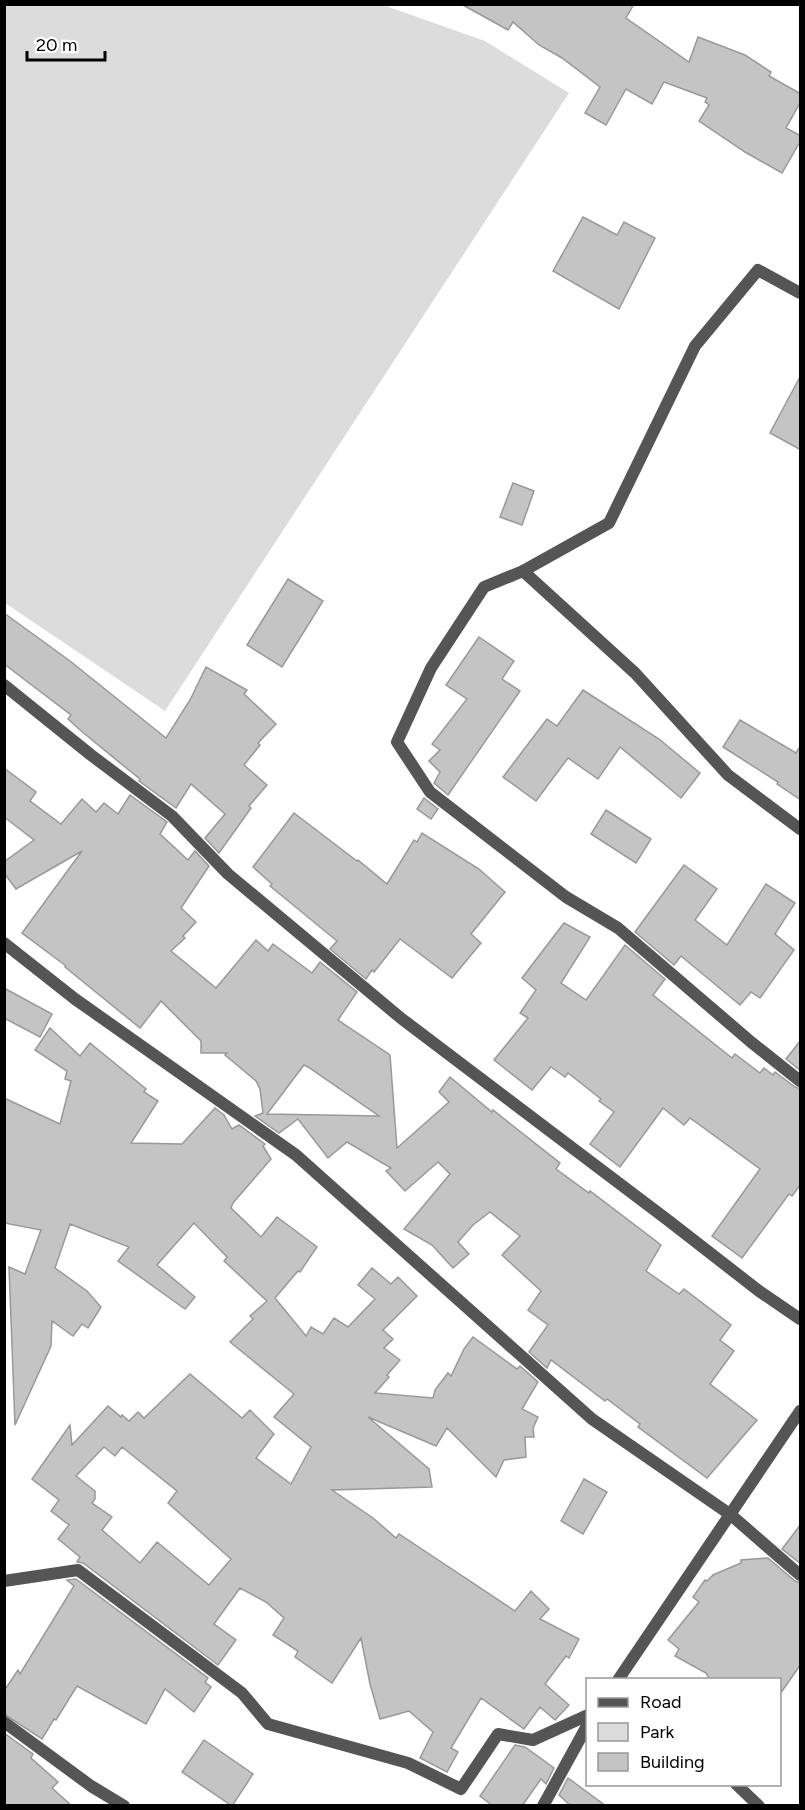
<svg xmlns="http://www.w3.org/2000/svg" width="805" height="1810" font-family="Figtree,sans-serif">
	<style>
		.green { fill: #dcdcdc }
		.building { fill: #c4c4c4; stroke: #999; stroke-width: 1.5; fill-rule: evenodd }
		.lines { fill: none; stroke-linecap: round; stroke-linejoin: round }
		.street { stroke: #555; stroke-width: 12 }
	</style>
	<rect width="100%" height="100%" fill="#fff"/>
	<path class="green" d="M4,5H383L485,41L569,93L165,711L5,603Z"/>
	<g class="building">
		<path d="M461,4H634L626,18L689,62L698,37L745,55L771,72L769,76L801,94V101L786,128L801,136V140L782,173L745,152L699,121L709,105L705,102L707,98L664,82L652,104L626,89L606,125L585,113L600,87L562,58L539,45L513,22L508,30Z"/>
		<path d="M583,217L617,235L624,222L655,238L619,309L553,271Z"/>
		<path d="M801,375V450L770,433Z"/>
		<path d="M513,483L534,491L522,525L500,517Z"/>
		<path d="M288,579L323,601L282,667L247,645Z"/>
		<path d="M4,613L70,661L166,738L190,700L206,667L247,690L244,694L276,724L258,743L260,745L244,765L267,785L249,806L251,808L219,853L205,838L225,814L191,784L176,808L139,781L140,779L125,767L80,730L68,719L71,715L4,664Z"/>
		<path d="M479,637L514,661L502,679L520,691L448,795L434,783L440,772L429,761L440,750L432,744L467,699L446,685Z"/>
		<path d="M583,690L659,739L700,773L681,798L620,747L598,779L568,758L536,801L503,777L547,719L557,726Z"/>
		<path d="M740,720L796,753L801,745V800L777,784L778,782L723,747Z"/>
		<path d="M4,768L36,792L30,801L61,824L82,799L96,812L104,803L118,814L130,795L167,822L160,834L188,860L195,851L209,866L181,908L196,922L183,936L185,938L171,951L216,988L256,940L268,951L273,944L312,973L320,962L357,992L338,1020L390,1055L397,1148L449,1102L439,1092L450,1077L492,1112L493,1110L560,1163L556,1169L589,1193L590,1191L661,1245L646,1271L679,1294L684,1289L731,1325L720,1340L734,1351L710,1384L757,1420L707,1478L638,1427L640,1424L607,1399L605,1401L551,1360L547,1368L529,1352L548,1325L528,1310L541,1291L502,1255L520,1236L490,1212L473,1225L458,1242L469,1254L453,1268L432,1245L404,1229L450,1174L438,1162L405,1191L386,1171L391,1168L347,1142L328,1158L298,1119L279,1133L255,1116L263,1113L260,1089L256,1081L225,1055L227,1053H201V1041L161,1001L140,1028L65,967L66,966L22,933L82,851L16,889L4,873V862L34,840L4,817ZM304,1065L308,1067L379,1116L267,1114Z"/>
		<path d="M424,798L438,809L431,819L417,809Z"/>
		<path d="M606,810L651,839L636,863L591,834Z"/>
		<path d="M294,813L357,861L358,860L387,884L414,840L417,842L422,833L479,869L505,892L471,934L481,943L452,978L400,939L374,972L372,970L366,979L330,949L337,941L270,886L272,884L253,867Z"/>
		<path d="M684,865L717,889L695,920L727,945L766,884L795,903L775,934L794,950L760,998L751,992L740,1005L681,956L674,965L635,932Z"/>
		<path d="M564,923L590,937L561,983L586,1000L625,945L665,979L653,995L732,1058L735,1054L760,1073L764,1068L773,1075L775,1072L795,1087L801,1089V1184L792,1196L789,1194L742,1258L712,1236L760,1169L690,1118L684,1125L663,1108L620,1167L590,1144L614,1112L599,1101L601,1099L568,1073L565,1077L551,1067L532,1090L494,1060L528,1018L520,1013L536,990L522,978Z"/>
		<path d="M4,988L52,1014L40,1037L4,1018Z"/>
		<path d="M50,1028L80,1056L90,1043L146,1089L144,1092L158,1101L131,1143L182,1144L215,1108L224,1115L232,1129L239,1125L265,1144L263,1146L271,1159L233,1203L231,1208L261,1237L277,1217L317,1247L300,1272L298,1271L275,1298L306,1336L311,1327L323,1334L334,1318L348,1327L375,1299L358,1285L372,1268L391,1284L398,1277L417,1296L383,1330L393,1339L384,1348L400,1360L387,1375L389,1377L375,1393L433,1398L435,1390L448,1373L451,1376L464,1349L473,1337L517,1369L520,1366L538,1382L522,1409L538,1417L533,1428L534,1437H525L526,1457L504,1460L496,1477L447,1428L436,1446L368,1417L429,1469L432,1487L332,1490L373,1518L396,1538L399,1534L515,1611L531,1591L549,1609L540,1619L579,1639L569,1658L566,1656L545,1684L569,1705L555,1720L540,1707L524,1729L481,1698L451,1748L458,1752L447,1772L420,1758L433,1732L409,1711L380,1719L370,1684L361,1638L332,1683L295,1657L298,1651L273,1635L284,1618L266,1602L240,1588L214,1624L236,1640L218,1665L83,1563L77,1562L80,1557L58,1539L69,1525L51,1511L59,1500L32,1479L70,1425L72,1445L108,1406L121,1417L122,1415L129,1421L138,1412L144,1418L190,1374L242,1418L250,1410L274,1434L256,1458L291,1484L311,1447L274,1417L294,1394L230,1342L253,1319L250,1316L267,1301L224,1261L227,1257L194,1223L157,1265L195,1297L185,1309L118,1261L129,1247L70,1224L55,1268L87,1291L101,1307L88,1328L82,1324L73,1336L52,1321L51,1346L15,1425L9,1267L25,1274L41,1230L4,1223V1098L60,1124L71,1081L65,1079L67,1071L35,1050ZM104,1447L115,1456L122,1447L177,1491L168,1503L231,1559L209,1585L157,1542L140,1563L102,1530L112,1517L92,1503L95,1499V1491L76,1476Z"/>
		<path d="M801,1040V1071L786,1059Z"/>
		<path d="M584,1479L607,1492L583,1534L561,1521Z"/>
		<path d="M801,1524V1564L782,1549Z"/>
		<path d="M768,1558L795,1581L801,1583V1664L780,1694V1680H710L706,1673L675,1656L679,1649L668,1640L699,1602L693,1597L705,1580L707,1581L713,1575L741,1563V1560Z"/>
		<path d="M76,1579L208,1678L205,1682L211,1687L194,1712L165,1689L146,1724L77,1686L56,1720L54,1719L42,1739L4,1714V1691L18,1670L20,1674L74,1586L67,1580Z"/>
		<path d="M4,1733L33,1754L31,1758L58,1782L52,1788L72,1806H4Z"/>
		<path d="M204,1740L253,1774L232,1806L182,1772Z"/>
		<path d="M515,1745L525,1747L554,1768L546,1784L541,1779L522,1806H493L480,1796Z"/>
		<path d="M568,1778L606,1806H571L559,1795Z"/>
	</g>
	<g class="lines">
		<g class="street">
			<path d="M523,571L609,523L695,346L758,270L800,293"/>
			<path d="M4,685L91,755L172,816L228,874L402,1019L669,1221L759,1291L800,1319"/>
			<path d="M800,829L728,775L635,673L523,571L484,587L431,668L397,742L430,792L566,897L618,928L751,1042L800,1081"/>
			<path d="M4,943L75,999L296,1155L592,1419L731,1515L800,1575"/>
			<path d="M4,1581L78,1570L242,1693L268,1724L408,1763L461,1789L498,1734L533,1740L588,1715"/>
			<path d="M618,1680L800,1411"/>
			<path d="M4,1722L91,1786L124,1806"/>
			<path d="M736,1784L759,1806"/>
			<path d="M543,1806L588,1724"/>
		</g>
	</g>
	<rect width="805" height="1810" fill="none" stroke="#000000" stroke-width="12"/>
	<rect x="586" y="1678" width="195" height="108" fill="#ffffff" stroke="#999999" stroke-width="1.5"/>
	<rect x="598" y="1698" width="30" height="9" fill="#555555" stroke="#999999" stroke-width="1.5"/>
	<text x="640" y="1708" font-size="18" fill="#000000">Road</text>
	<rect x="598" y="1723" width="30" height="18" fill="#dcdcdc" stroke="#999999" stroke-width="1.5"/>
	<text x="640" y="1738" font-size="18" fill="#000000">Park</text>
	<rect x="598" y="1753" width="30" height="18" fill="#c4c4c4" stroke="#999999" stroke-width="1.5"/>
	<text x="640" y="1768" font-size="18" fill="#000000">Building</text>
	<path d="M27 51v9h78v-9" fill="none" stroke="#000000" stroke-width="3"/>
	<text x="36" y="51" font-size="18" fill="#000000" stroke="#ffffff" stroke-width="4.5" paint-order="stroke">20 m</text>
</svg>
